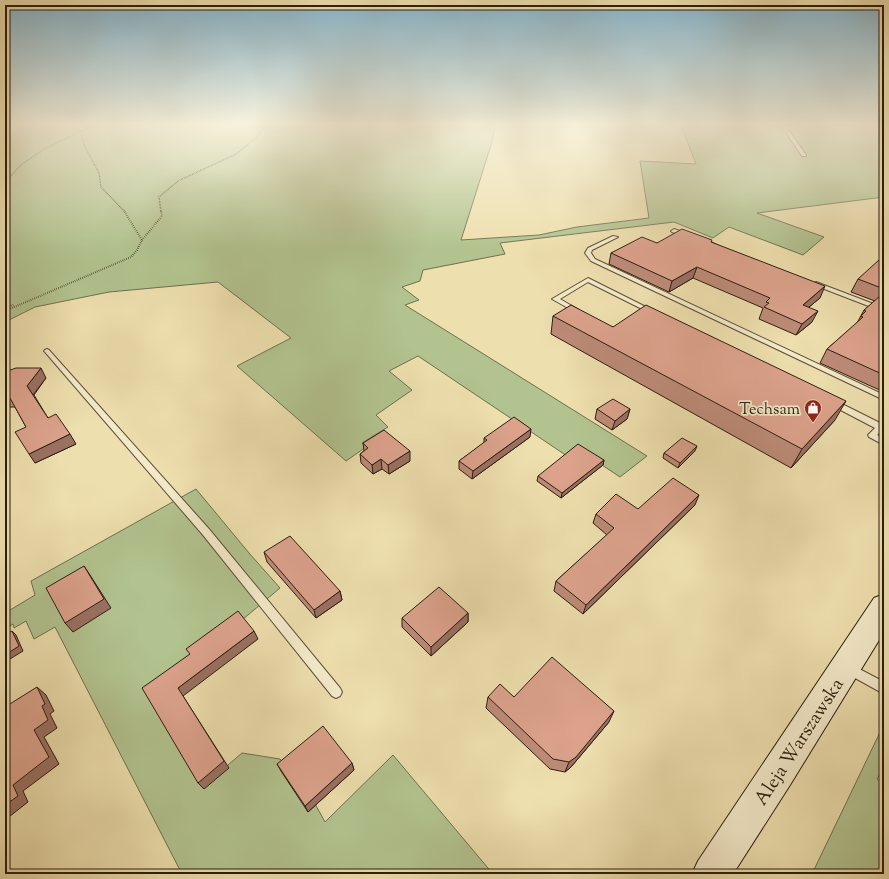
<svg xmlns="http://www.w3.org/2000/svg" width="889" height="879" font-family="'Sorts Mill Goudy',serif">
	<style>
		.green { fill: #b2c38f; stroke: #6e704e }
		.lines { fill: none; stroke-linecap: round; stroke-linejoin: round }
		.lane-casing { stroke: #5c4e35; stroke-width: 2 }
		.secondary-casing { stroke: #2b1e0d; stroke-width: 2 }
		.path-far1 { stroke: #2b1e0d; stroke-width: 1.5; stroke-dasharray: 0.5 1; stroke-linecap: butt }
		.path { stroke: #2b1e0d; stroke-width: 2; stroke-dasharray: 0.5 1.5; stroke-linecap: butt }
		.lane { fill: #f4eaca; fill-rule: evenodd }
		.secondary { fill: #f4eaca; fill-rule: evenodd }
		.wall { fill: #bd8b78; stroke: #2b1e0d }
		.shaded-wall { fill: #9a7162; stroke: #2b1e0d }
		.building { fill: #dca28c; stroke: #2b1e0d }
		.labels { text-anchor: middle; stroke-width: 3.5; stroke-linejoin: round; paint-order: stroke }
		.poi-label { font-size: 16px; fill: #2b1e0d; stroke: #f4eaca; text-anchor: end }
		.near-street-label { font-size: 19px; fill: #2b1e0d; stroke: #f4eaca }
	</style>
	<rect width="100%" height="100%" fill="#eedfae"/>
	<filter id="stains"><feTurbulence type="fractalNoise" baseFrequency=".005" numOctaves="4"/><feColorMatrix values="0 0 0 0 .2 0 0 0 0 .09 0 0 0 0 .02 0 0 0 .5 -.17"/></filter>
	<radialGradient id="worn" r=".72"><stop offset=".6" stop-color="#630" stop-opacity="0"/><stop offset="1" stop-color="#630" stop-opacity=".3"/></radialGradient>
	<g class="green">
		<path d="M5,125H495L492,142L461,240L539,235L577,227L649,218L640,161L696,164L681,125H884V197L757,213L824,237L803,255L729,227L713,238L674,222L500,243L505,254L423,270L420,281L402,287L419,300L405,305L647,456L620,477L578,449L567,456L418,356L389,371L412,390L376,415L388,427L362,443L366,447L346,461L237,366L291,338L218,282L109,292L35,307L5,322Z"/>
		<path d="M196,489L249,553L280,588L242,620L153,688L214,777L242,753L280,759L314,802L325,822L393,755L493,874H182L55,627L34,639L26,621L14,628L13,624L5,629V613L35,595L31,581Z"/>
		<path d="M884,724V767L877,779L884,784V874H812Z"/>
	</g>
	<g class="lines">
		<g class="lane-casing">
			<g id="lane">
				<path d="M781,125H785L806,155V156H802Z"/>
				<path d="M674,229L689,234L690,235L687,237L672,232L671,231Z"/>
				<path d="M613,236L618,237L592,250L591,253L595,259L884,395V400L591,261L585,253L588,248Z"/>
				<path d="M588,278L654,311L655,312L654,313H650L588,282L560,299L579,310V312H575L552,299Z"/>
				<path d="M816,282L884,308V312L814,285L813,284Z"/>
				<path d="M47,349L49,350L209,529L340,688L342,692L340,696L336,698L332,696L203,535L45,352L44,351L45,350Z"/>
				<path d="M834,400L884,425V429L877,435L884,438V445L869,437L868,435L875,428L831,405L830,403L831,401Z"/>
				<path d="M850,664L884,682V694L846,673L845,669L846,665Z"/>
			</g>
		</g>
		<g class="secondary-casing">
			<path id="secondary" d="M884,594V632L790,785L733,874H692L698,861L874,598Z"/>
		</g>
		<g class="path-far1">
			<path d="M81,131L84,145L99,173L101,187L125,212"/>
			<path d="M5,182L22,164L46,148L94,125"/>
			<path d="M161,212L159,197L178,181L236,154L256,138L266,125"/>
		</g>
		<g class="path">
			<path d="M142,240L162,216L161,211"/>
			<path d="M5,307L14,305"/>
			<path d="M5,311L131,257L137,250L142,240L124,211"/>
		</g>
		<use href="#lane" class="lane"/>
		<use href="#secondary" class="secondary"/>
	</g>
	<g class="wall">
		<path d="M712,242L820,298L809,307L812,322L796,335L759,319L763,308L693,278L669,292L609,264L611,253L657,243Z"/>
		<path d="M884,261V392L820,363L827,349L857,323L864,310L875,301L851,292L858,279Z"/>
		<path d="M553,316L613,327L835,420L791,468L551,334Z"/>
		<path d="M5,372L46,378L34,395L48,418L76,444L35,463L26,427L15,407H5Z"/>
		<path d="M597,409H630L627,419L612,430L595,419Z"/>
		<path d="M530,437L472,479L459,469V461L484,443V438Z"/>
		<path d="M363,443L410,461L389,474L382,469L373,474L361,463L360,454L364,451Z"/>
		<path d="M695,451L678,468L663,458L664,453Z"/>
		<path d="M604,460L603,465L561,498L537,481L538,476Z"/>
		<path d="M695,505L583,614L554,591L556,581L607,535L593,523L596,514Z"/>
		<path d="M264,552L340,591L342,600L316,618L267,562Z"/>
		<path d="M468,613V622L431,656L402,627V618Z"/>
		<path d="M488,697H514L609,722L571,767L565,772L550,769L486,708Z"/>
		<path d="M352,763L354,770L308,812L281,771L277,764Z"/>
	</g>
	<g class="shaded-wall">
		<path d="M697,267L693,278L669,292L672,281Z"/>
		<path d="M825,286L820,298L798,316L803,305Z"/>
		<path d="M818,311L812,322L796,335L802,324Z"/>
		<path d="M884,337V343L881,340Z"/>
		<path d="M41,368L46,378L33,395L27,386Z"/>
		<path d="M846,401L835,420L791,468L802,449Z"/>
		<path d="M630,409L627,419L612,430L615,421Z"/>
		<path d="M531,429L530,437L472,479L473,471Z"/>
		<path d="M70,434L76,444L35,463L29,454Z"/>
		<path d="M697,446L695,451L678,468L680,463Z"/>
		<path d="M410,451V461L389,474L388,465Z"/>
		<path d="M381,459L382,469L373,474L372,465Z"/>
		<path d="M604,460L603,465L561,498L562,493Z"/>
		<path d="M699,495L695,505L583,614L586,605Z"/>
		<path d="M84,566L90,575L111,608L73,632L65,623Z"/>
		<path d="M340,591L342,600L316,618L314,610Z"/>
		<path d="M468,613V622L431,656V647Z"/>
		<path d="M12,631L16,635L23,651L5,662V655Z"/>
		<path d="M254,631L258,639L183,696L229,768L204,789L198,783L178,688Z"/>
		<path d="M37,687L46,695L54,711L50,714L57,728L44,737L59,764L23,791L28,802L5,820V805L34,730Z"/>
		<path d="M614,711L609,722L571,767L565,772L569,762Z"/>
		<path d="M352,763L354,770L308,812L305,806Z"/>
		<path d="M5,868L8,874H5Z"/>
	</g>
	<g class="building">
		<path d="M682,229L712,240L711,242L825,286L803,305L818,311L802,324L764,307L769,303L766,302L770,298L697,267L672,281L611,253L642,237L657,243Z"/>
		<path d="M880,259L884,261V289L858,279Z"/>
		<path d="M880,296L884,298V337L881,340L884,341V375L827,349L863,317L861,316L866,311L864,310Z"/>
		<path d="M571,305L613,327L646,305L846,401L802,449L553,316Z"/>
		<path d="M16,368H41L27,386L48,418L56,414L70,434L29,454L15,432L26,427L10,398L5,397V372Z"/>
		<path d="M613,399L630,409L615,421L597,409Z"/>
		<path d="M514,417L531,429L473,471L459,461L487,440L484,438Z"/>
		<path d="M384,430L410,451L388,465L381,459L372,465L360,454L368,448L363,443Z"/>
		<path d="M682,438L697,446L680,463L664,453Z"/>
		<path d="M578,444L604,460L562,493L538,476Z"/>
		<path d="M673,478L699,495L586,605L556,581L614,528L596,514L616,494L638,509Z"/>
		<path d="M290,536L340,591L314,610L264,552Z"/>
		<path d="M84,566L104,599L65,623L46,588Z"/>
		<path d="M439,587L468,613L431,647L402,618Z"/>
		<path d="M238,611L254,631L178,688L224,761L198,783L142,688L190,654L186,649Z"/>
		<path d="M12,631L19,646L5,655V635Z"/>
		<path d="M552,657L614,711L576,757L569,762L553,759L488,697L500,684L514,697Z"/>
		<path d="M37,687L45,704L42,706L48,720L34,730L49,757L13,785L18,796L5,805V707Z"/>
		<path d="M323,726L352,763L305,806L277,764Z"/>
	</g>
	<linearGradient id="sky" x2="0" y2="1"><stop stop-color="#88b8d0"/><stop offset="0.5" stop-color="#f7f1db"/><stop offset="1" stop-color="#f7f1db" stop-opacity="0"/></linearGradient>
	<rect width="889" height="248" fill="url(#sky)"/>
	<defs>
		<g id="shop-pin" transform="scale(0.9)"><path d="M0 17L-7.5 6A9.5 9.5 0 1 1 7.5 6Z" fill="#8f2418" stroke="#f4eaca"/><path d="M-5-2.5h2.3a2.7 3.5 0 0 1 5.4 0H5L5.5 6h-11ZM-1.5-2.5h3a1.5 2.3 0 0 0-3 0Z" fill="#fff"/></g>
	</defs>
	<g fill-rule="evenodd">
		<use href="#shop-pin" x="813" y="408"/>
	</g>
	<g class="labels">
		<g class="poi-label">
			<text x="800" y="414">Techsam</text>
		</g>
		<g class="near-street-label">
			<text transform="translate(798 741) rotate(-57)" y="7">Aleja Warszawska</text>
		</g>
	</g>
	<rect width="889" height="879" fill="none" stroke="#eedfae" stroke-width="20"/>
	<rect x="6" y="6" width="877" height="867" fill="none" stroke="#2b1e0d" stroke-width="2"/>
	<rect x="10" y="10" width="869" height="859" fill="none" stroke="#2b1e0d"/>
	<rect width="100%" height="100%" filter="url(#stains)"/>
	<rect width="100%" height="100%" fill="url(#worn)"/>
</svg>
